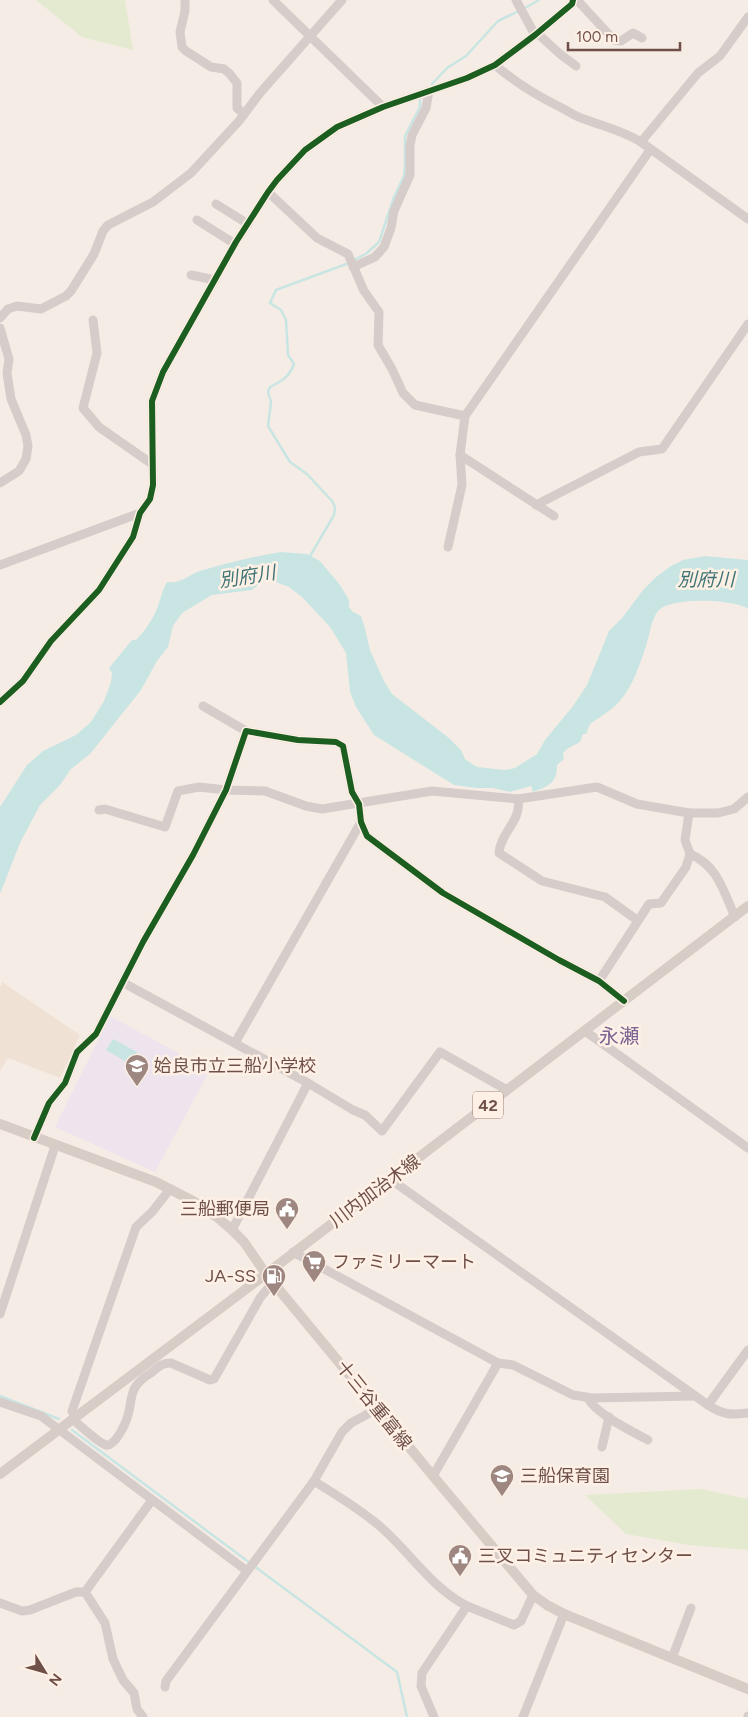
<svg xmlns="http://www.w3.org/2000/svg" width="748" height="1717" font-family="Figtree,'Noto Sans JP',sans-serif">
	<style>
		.residential { fill: #f0e1d5 }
		.education { fill: #eee4ee }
		.green { fill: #e3ead0 }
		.water { fill: #c9e5e3 }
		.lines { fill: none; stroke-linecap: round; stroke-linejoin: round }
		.stream { stroke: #c9e5e3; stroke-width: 2.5 }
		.minor { stroke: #d6ccc9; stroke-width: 9 }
		.major { stroke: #d8cdc6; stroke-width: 10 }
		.cycleway-casing { stroke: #fef0e5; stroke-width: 9 }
		.cycleway { stroke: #1b5e20; stroke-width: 6 }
		.labels { text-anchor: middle; stroke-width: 5; stroke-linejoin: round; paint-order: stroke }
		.shield { fill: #fef0e5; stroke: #9a8078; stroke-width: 1 }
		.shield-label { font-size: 16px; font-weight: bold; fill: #6f5049 }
		.poi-label { font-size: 18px; fill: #6f5049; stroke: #fef0e5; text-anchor: start }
		.street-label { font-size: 18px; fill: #6f5049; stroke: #fef0e5 }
		.water-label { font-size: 19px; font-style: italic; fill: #3e7475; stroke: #fef0e5 }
		.quarter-label { font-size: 20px; fill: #7c6493; stroke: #fef0e5 }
	</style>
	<rect width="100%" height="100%" fill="#f5ede5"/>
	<path class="residential" d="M2,982L80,1035L60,1078L8,1058L0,1071V988Z"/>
	<path class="education" d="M110,1016L210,1070L155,1172L55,1127Z"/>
	<g class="green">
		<path d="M36,0H125L133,50L82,37Z"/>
		<path d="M701,1489L748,1499V1550L689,1545L626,1534L585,1495Z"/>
	</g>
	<g class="water">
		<path d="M281,552L307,554L320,561L340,585L349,600V607L353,612L361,616L364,625L370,650L384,681L392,694L449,738L461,750L465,759L477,767L505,770L515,768L537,754L545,740L573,706L587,685L609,631L622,618L643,590L656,577L671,566L683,560L705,556L748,560V609C733,599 673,597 659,610C651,618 650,635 646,646C640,664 633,686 620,701C612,710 600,717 590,724L586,734H583L580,742L567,749L563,753L564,759L557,765C557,784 548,786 533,792L531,786L510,792L493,788H477L454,785L374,735L356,707L350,692L346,653L330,627L302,597L289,587L273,581H263L252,590L212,595L182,613L173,626L168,647L157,661L141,690L90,754L71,769L60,785L40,805L20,843L0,894V807L27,765L43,751L76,735L91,722L104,701L111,682L112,673L109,668L132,640H136C145,631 152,620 157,609C160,600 162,591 167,582C181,584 188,575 200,571C226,563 254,556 281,552Z"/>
		<path d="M113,1039L137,1052L130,1064L106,1050Z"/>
	</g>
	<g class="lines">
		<g class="stream">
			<path d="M432,84L447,68L466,56L498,21L523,9L539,0"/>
			<path d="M309,558L334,515L335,507L332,501L307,474L290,462L268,426L271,402L268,392L270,387C282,381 289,377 294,364L288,355L286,320L281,310L270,303L276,290L349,263L367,253L379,242L394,197L404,176L405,167V136L420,107V97"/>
			<path d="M0,1396L59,1419"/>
			<path d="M72,1430L250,1563"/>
			<path d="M254,1566L397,1672L407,1717"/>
		</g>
		<g class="minor">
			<path d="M185,0V11L180,32L182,47L186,51L211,67L224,69L229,73L237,83V108L244,114"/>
			<path d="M273,0L383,107"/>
			<path d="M516,0L535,35"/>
			<path d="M577,0L614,40L621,41L633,33L642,38"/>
			<path d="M537,33L560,54L576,66"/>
			<path d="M495,65C516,83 535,95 560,107C568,111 576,117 584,119C605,127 621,130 641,142L748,219"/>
			<path d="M641,142L698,73L720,56L748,17"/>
			<path d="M268,192L317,238L348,254L364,291L379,312L378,345L392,369L403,393L415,405L465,416"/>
			<path d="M216,204L248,224"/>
			<path d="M197,220L235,244"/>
			<path d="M353,267L375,257L384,247L391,228L394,211L410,175V146L412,135L426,108L429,91"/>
			<path d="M191,275L215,280"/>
			<path d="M0,318L8,309L17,306L41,309L66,296L71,291L94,254L103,231L108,225L153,202L191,173L239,121L260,93L342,0"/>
			<path d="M93,320L97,353L83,408L99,427L152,464"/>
			<path d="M0,328L9,359L7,373L11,399L26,435L28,446L26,459L19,471L0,483"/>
			<path d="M460,455L554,516"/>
			<path d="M536,505L639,452L662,449L748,324"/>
			<path d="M448,547L462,485L460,455L465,416L650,150"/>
			<path d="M0,565L140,513"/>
			<path d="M0,702L23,681L51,641L99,590L133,537L140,513L150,499L153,485L152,401L163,372L236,242L268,192L277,180L305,150L337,127L383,107L467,78L495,65L535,35L572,4L573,0"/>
			<path d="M203,706L246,731"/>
			<path d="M518,799C522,821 500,833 499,853L542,881L605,897L637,920"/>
			<path d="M99,810L105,809L165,827L178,791L199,787L226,790L265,791L306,806L322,809L432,791L518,799L597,787L637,804L689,813L685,840L690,854L686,867L661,903L649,904L599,981"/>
			<path d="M689,813H718L734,809L748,797"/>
			<path d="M690,854C718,866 723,890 735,917"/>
			<path d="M122,982L308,1083L353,1110L365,1115L382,1131L440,1052L507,1090"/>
			<path d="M585,1031L748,1148"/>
			<path d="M235,1043L361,822"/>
			<path d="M34,1138L49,1103L65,1083L77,1052L96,1034L143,942L193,855L226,790L246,731L298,740L336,742L343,746L352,792L359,804L361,822L367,836L443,893L559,960L599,981L624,1001"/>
			<path d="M390,1179L708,1405C723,1415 730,1415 748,1413"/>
			<path d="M232,1230L308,1083"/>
			<path d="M293,1252L498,1363L513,1365L573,1395L592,1398L695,1396"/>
			<path d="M0,1314L55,1146"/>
			<path d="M587,1397C596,1414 631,1431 648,1440"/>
			<path d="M0,1402L41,1416L247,1571"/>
			<path d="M708,1405L748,1350"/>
			<path d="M75,1416L72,1411L136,1227L152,1212L170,1189"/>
			<path d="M72,1419C80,1425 98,1443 106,1445C115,1447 126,1423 128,1415C131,1406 130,1394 136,1386C140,1380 146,1376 151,1373C157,1368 163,1362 171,1363L210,1380L214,1379L260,1298L273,1282"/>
			<path d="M602,1447L609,1417"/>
			<path d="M433,1476L498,1363"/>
			<path d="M314,1481C337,1496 362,1510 383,1529C411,1554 432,1588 467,1606"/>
			<path d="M85,1592L152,1500"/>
			<path d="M0,1603L22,1611L30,1610L76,1592H85L105,1623L113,1659L123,1680L134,1693L137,1709L143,1717"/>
			<path d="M672,1658L691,1608"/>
			<path d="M165,1687L166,1681L314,1481L342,1432L351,1423L377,1409"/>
			<path d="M434,1717L421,1686L422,1673L467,1606L514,1625L521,1621L533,1595"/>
			<path d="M523,1717L564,1614"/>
			<path d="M748,1717V1716"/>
		</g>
		<g class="major">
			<path d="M0,1124L156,1182L193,1201L217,1217L232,1230L244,1242L266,1274L433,1476L533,1595L547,1605L564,1614L748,1689"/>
			<path d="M0,1474L266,1274L748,906"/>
		</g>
		<g class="cycleway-casing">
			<g id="cycleway">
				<path d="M0,702L23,681L51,641L99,590L133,537L140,513L150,499L153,485L152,401L163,372L236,242L268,192L277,180L305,150L337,127L383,107L467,78L495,65L535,35L572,4L573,0"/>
				<path d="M34,1138L49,1103L65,1083L77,1052L96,1034L143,942L193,855L226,790L246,731L298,740L336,742L343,746L352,792L359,804L361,822L367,836L443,893L559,960L599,981L624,1001"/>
			</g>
		</g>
		<use href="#cycleway" class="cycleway"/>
	</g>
	<defs>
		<g id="school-pin" transform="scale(1.25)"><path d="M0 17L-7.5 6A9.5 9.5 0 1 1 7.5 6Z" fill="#9e8780" stroke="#fef0e5"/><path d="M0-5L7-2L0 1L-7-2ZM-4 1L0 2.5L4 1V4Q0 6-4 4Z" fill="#fff"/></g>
		<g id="civic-pin" transform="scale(1.25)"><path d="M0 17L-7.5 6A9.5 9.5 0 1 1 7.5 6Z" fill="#9e8780" stroke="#fef0e5"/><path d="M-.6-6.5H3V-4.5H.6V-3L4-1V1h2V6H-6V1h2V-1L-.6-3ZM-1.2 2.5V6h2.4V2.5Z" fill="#fff"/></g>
		<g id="supermarket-pin" transform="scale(1.25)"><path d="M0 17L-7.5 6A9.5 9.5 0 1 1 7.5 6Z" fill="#9e8780" stroke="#fef0e5"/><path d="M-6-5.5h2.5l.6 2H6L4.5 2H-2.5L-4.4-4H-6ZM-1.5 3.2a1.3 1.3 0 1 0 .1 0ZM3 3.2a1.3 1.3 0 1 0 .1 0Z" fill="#fff"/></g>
		<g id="fuel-pin" transform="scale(1.25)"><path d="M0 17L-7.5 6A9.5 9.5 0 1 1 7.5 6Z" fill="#9e8780" stroke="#fef0e5"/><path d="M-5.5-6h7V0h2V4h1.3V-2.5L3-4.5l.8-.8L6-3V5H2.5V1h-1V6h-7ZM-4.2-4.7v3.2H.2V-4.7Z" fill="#fff"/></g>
	</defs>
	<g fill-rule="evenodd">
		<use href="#school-pin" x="137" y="1066"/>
		<use href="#civic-pin" x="287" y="1209"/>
		<use href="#supermarket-pin" x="314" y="1262"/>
		<use href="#fuel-pin" x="274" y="1276"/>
		<use href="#school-pin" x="502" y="1476"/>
		<use href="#civic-pin" x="460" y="1556"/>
	</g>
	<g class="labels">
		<rect class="shield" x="473" y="1091.5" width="30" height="27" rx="4"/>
		<g class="shield-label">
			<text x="488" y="1111">42</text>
		</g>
		<g class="poi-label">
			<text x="154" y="1072">姶良市立三船小学校</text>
			<text x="270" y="1215" text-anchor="end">三船郵便局</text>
			<text x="332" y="1268">ファミリーマート</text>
			<text x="256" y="1282" text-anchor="end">JA-SS</text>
			<text x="520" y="1482">三船保育園</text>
			<text x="478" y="1562">三叉コミュニティセンター</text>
		</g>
		<g class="street-label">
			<text transform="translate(375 1191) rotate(-37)" y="6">川内加治木線</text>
			<text transform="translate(374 1405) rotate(51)" y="6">十三谷重富線</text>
		</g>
		<g class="water-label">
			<text transform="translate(247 576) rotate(-9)" y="7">別府川</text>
			<text x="706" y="586">別府川</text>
		</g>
		<g class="quarter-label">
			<text x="619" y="1043">永瀬</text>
		</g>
	</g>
	<g transform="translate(45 1672) rotate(127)" stroke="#fef0e5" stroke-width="4" paint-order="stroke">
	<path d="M0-4L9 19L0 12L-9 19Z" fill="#6f5049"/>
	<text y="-8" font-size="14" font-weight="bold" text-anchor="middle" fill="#6f5049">N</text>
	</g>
	<path d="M568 42v8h112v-8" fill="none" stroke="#6f5049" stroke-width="2.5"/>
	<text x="576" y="42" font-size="15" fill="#6f5049" stroke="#fef0e5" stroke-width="4" paint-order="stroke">100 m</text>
</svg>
